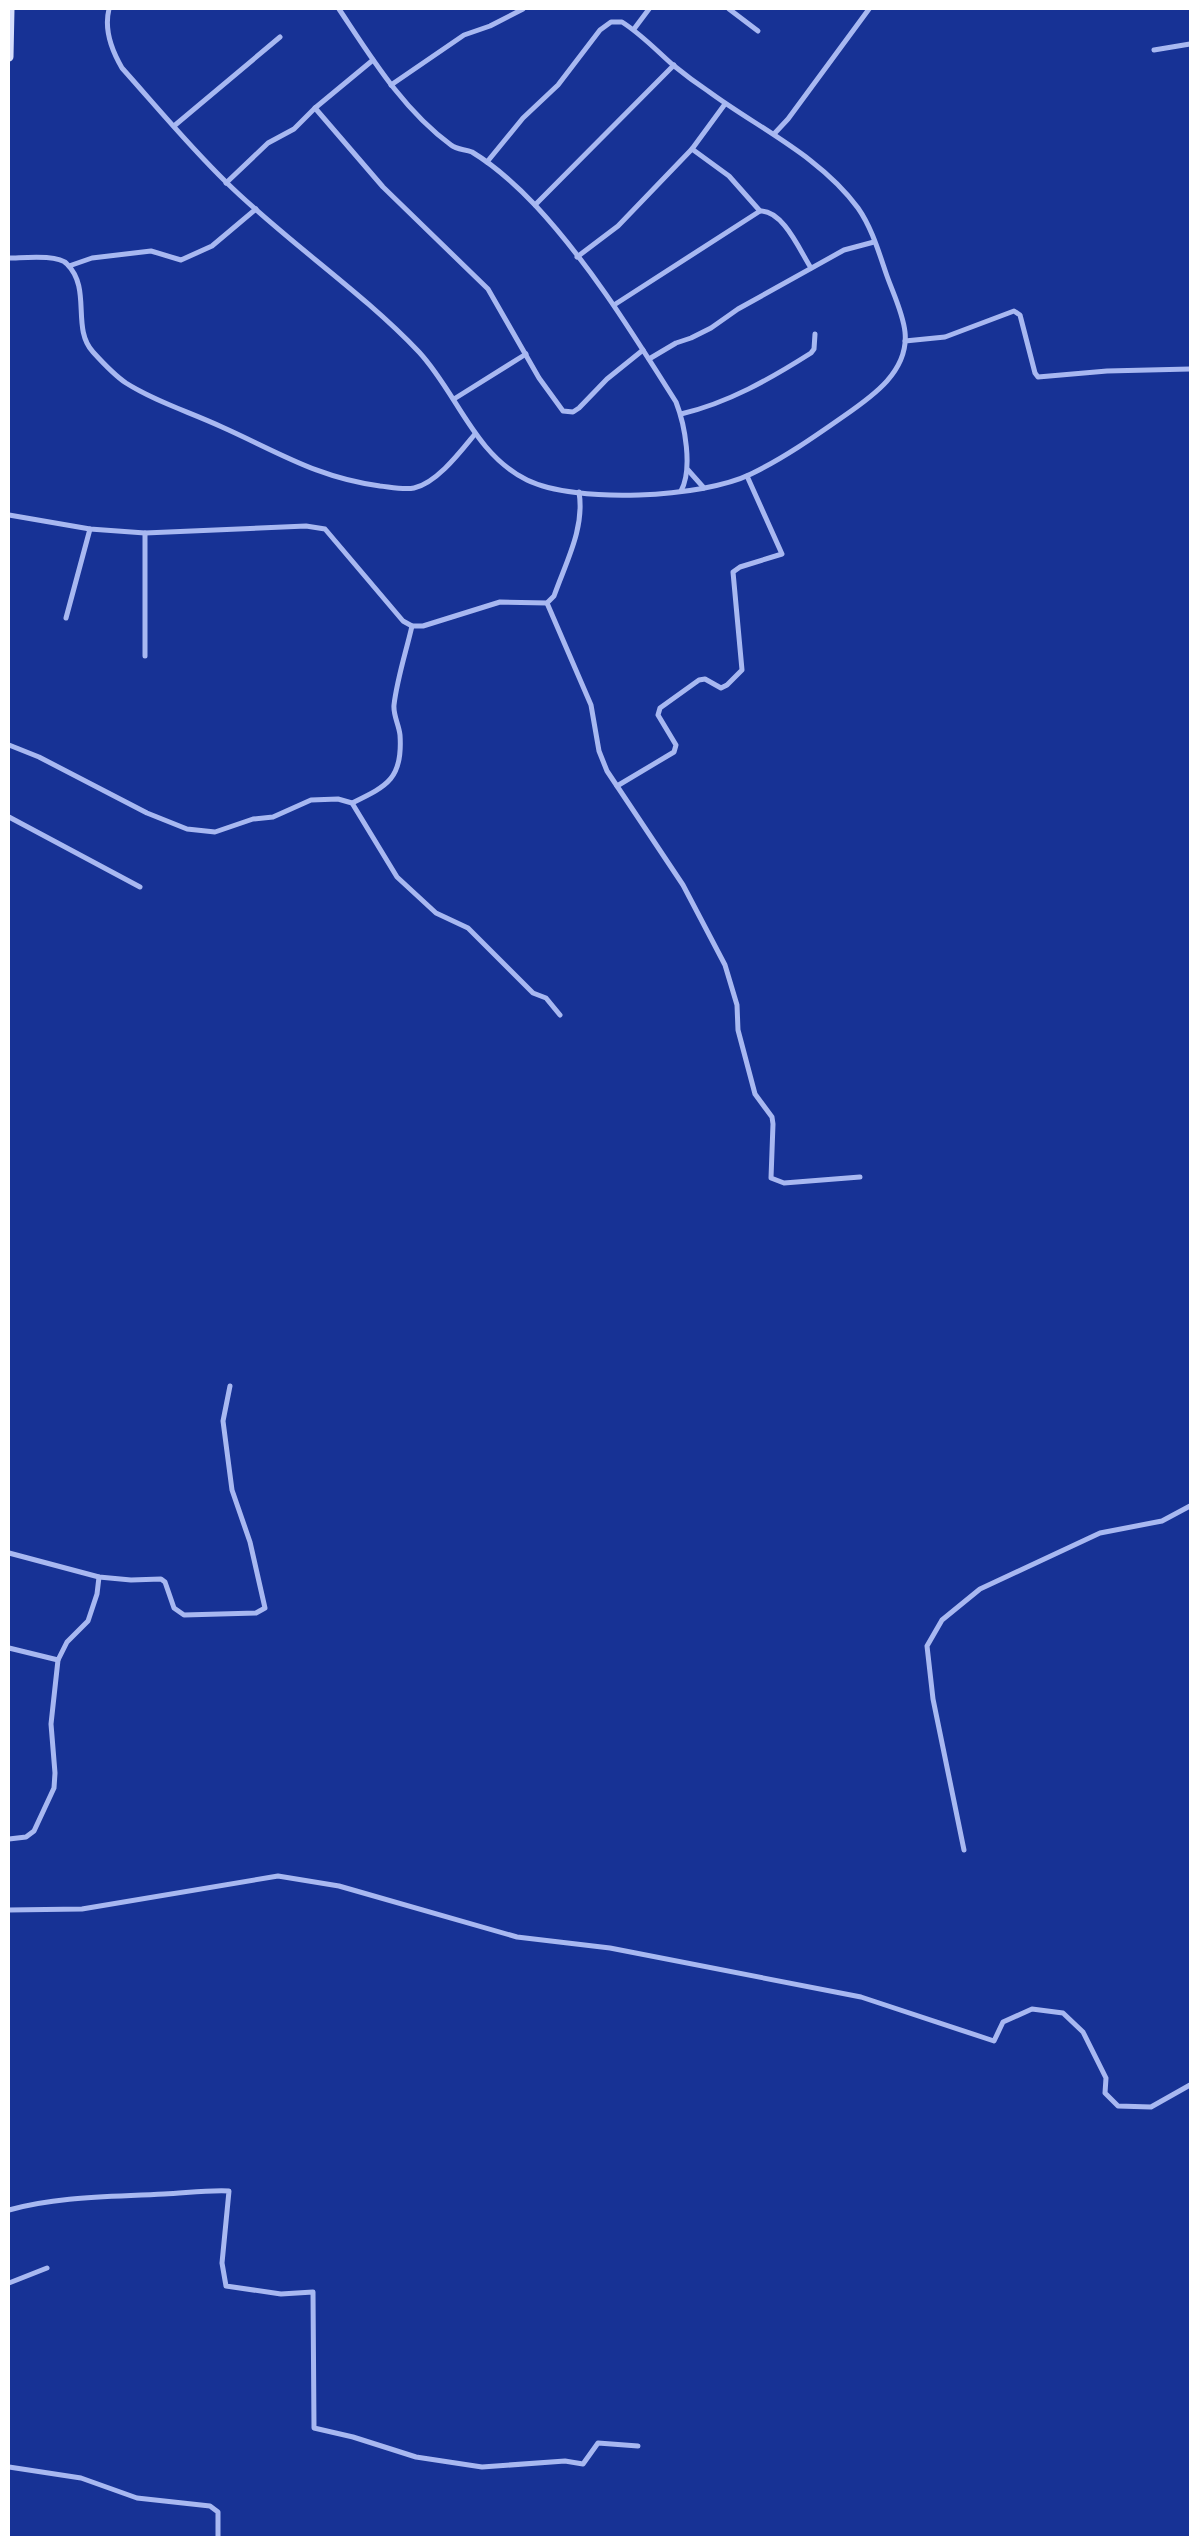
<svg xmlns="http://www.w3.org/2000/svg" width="1199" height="2546" font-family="'Titillium Web',sans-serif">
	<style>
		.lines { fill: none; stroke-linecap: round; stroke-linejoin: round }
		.street { stroke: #a8b8f1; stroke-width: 5 }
		.secondary { stroke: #d6defb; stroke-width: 9 }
	</style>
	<rect width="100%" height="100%" fill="#173295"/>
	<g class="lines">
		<g class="street">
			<path d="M109,9C104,29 112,51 122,68C156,106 189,146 226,182C287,242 360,290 419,352C457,393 474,454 527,480C576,504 702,498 751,474C784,458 814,437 844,416C873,396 909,371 905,332C903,313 893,293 887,276C879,253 872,228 858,208C820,156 758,128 708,91C696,83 684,74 673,65C656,50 641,34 622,22H611L600,30L558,85L523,118L487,162"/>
			<path d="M339,9C371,57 403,110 451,145C457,150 465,149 472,152C495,166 517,186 535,205C590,264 633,334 676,402C685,425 693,469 681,491"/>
			<path d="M729,9L758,31"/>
			<path d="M634,29L649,9"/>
			<path d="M1154,50L1190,44"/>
			<path d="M391,85L464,35L490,26L523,9"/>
			<path d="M315,108L383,187L488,289L539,378L563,411L573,412L579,408L607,379L643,350"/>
			<path d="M174,126L280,37"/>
			<path d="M774,134L788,119L869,9"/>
			<path d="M692,149L729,176L760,211"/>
			<path d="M226,183L268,143L294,129L315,108L373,60"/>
			<path d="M535,205L674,65"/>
			<path d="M577,257L618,226L692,149L725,104"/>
			<path d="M9,258C23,258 58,254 67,264C92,289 71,328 93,352C103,363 114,375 126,383C156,402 190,412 222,427C278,452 318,478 380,486C390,487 404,490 414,488C437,483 461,451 475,434"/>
			<path d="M69,266L92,258L151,251L181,260L212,246L256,209"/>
			<path d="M614,305L760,211C783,210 800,251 811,268"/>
			<path d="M905,341L945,337L1014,311L1020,315L1035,373L1038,377L1107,371L1190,369"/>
			<path d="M649,359L676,343L691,338L711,328L738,309L844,250L874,242"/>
			<path d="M454,399L526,354"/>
			<path d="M681,414C728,403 770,379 811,353L814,349L815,334"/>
			<path d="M688,470L704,488"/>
			<path d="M9,515L90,529L145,533L306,526L325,529L403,621L412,626H423L500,602L547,603L554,596C566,562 585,528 579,492"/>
			<path d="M547,603L591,705L599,751L607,771L683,885L725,965L737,1005L738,1030L755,1094L772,1117L773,1124L771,1178L784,1183L860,1177"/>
			<path d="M66,618L90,529"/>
			<path d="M145,656V533"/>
			<path d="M9,745L39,757L147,813L187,829L215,832L253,819L273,817L311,800L338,799L352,803L397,877L436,913L468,928L533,993L546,998L560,1015"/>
			<path d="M617,786L674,752L676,745L658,715L660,708L699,680L705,679L721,688L727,685L742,670L733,572L740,567L782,554L747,476"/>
			<path d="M352,803C387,786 403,779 400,735C399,725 393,715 394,705C397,679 406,652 412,626"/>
			<path d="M9,817L140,887"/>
			<path d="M9,1553L99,1577L131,1580L161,1579L165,1582L174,1608L184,1615L256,1613L265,1608L250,1542L232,1490L223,1421L230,1386"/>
			<path d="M9,1648L58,1660"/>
			<path d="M9,1839L26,1837L34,1831L54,1788L55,1773L51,1724L58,1660L67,1642L88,1621L97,1594L99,1577"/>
			<path d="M964,1850L933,1699L927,1646L942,1620L980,1589L1100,1533L1162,1521L1190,1506"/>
			<path d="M9,1910L82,1909L278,1876L339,1886L517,1937L610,1948L861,1997L994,2041L1003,2022L1032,2009L1063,2013L1083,2032L1106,2078L1105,2093L1118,2106L1151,2107L1190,2085"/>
			<path d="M9,2210C59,2196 112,2197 164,2194C186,2193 207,2190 229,2191L222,2263L226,2286L281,2294L313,2292L314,2428L353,2437L416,2457L482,2467L565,2461L583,2464L598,2443L638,2446"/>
			<path d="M9,2283L47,2268"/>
			<path d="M9,2467L81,2478L137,2498L210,2506L218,2512V2537"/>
		</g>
		<path class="secondary" d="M9,57L10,9"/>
	</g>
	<rect width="1199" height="2546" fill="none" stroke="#ffffff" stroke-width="20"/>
</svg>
